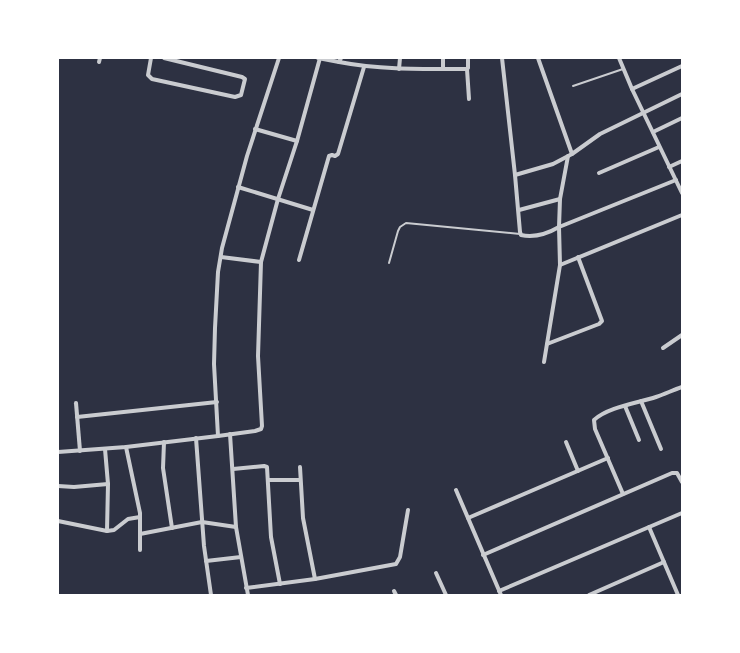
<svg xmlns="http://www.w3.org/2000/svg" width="740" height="653" font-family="Arial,sans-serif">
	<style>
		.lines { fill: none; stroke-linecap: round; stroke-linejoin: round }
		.service { stroke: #caccd0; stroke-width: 2 }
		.minor { stroke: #caccd0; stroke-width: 4 }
	</style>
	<rect width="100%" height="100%" fill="#2d3142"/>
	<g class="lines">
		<g class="service">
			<path d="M573,86L623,69"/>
			<path d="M389,263L398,231L400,227L406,223L520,234"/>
		</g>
		<g class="minor">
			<path d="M151,58L148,75L152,79L235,97L241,95L245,79L242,77L164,58"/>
			<path d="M318,58L339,62L341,58"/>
			<path d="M502,58L515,175L520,232L521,235C535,238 547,234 559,227L676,180"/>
			<path d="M538,58L572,154"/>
			<path d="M619,58L632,89L682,193"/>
			<path d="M99,62L100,58"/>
			<path d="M339,62C381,70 423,69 466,69L468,68V58"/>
			<path d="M399,69L400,58"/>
			<path d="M443,69V58"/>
			<path d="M467,69L469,99"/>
			<path d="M632,89L682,66"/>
			<path d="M255,129L297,141"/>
			<path d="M653,132L682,118"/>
			<path d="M669,167L682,161"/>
			<path d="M599,173L659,147"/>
			<path d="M515,175L553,164L572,154L600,134L682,94"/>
			<path d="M238,187L313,210"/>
			<path d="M519,210L560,199"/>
			<path d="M221,257L261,262"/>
			<path d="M299,260L329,156L332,155L335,156L338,154L364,67"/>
			<path d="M560,265L682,215"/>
			<path d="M547,344L599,324L602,321L578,257"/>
			<path d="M663,348L682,335"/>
			<path d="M544,362L560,265L559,227L560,199L568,156"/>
			<path d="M641,401L661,449"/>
			<path d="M76,403L80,451"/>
			<path d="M625,406L639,440"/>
			<path d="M77,417L217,402"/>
			<path d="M230,434L236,527L248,595"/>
			<path d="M218,436L255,431L261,429L262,426L258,356L261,262L278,199L297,141L320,58"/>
			<path d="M196,438L204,546L211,595"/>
			<path d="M164,442L163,468L172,528"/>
			<path d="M566,442L578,471"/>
			<path d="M126,447L140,513V550"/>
			<path d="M105,449L108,484L107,531"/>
			<path d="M58,452L126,447L218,436L214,364L215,328L218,272L222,248L247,156L279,58"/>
			<path d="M300,467L303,518L315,579"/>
			<path d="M233,469L264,466L267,467L271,537L280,584"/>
			<path d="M268,480H300"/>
			<path d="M58,486L74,487L108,484"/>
			<path d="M456,490L501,595"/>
			<path d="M623,494L595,429L594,420C608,407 638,403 656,397C665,394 673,390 682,387"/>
			<path d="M468,518L608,458"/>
			<path d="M58,521L107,531L114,530L128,519L140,517"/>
			<path d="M649,527L678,595"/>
			<path d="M140,534L202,522L236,527"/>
			<path d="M483,555L672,473H677L682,482"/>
			<path d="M206,561L241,557"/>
			<path d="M436,573L446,595"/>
			<path d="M246,588L315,579L396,564L400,557L408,510"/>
			<path d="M394,591L396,595"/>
			<path d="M499,591L682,513"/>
			<path d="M589,595L664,562"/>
		</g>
	</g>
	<rect width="740" height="653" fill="none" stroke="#ffffff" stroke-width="118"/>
</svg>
